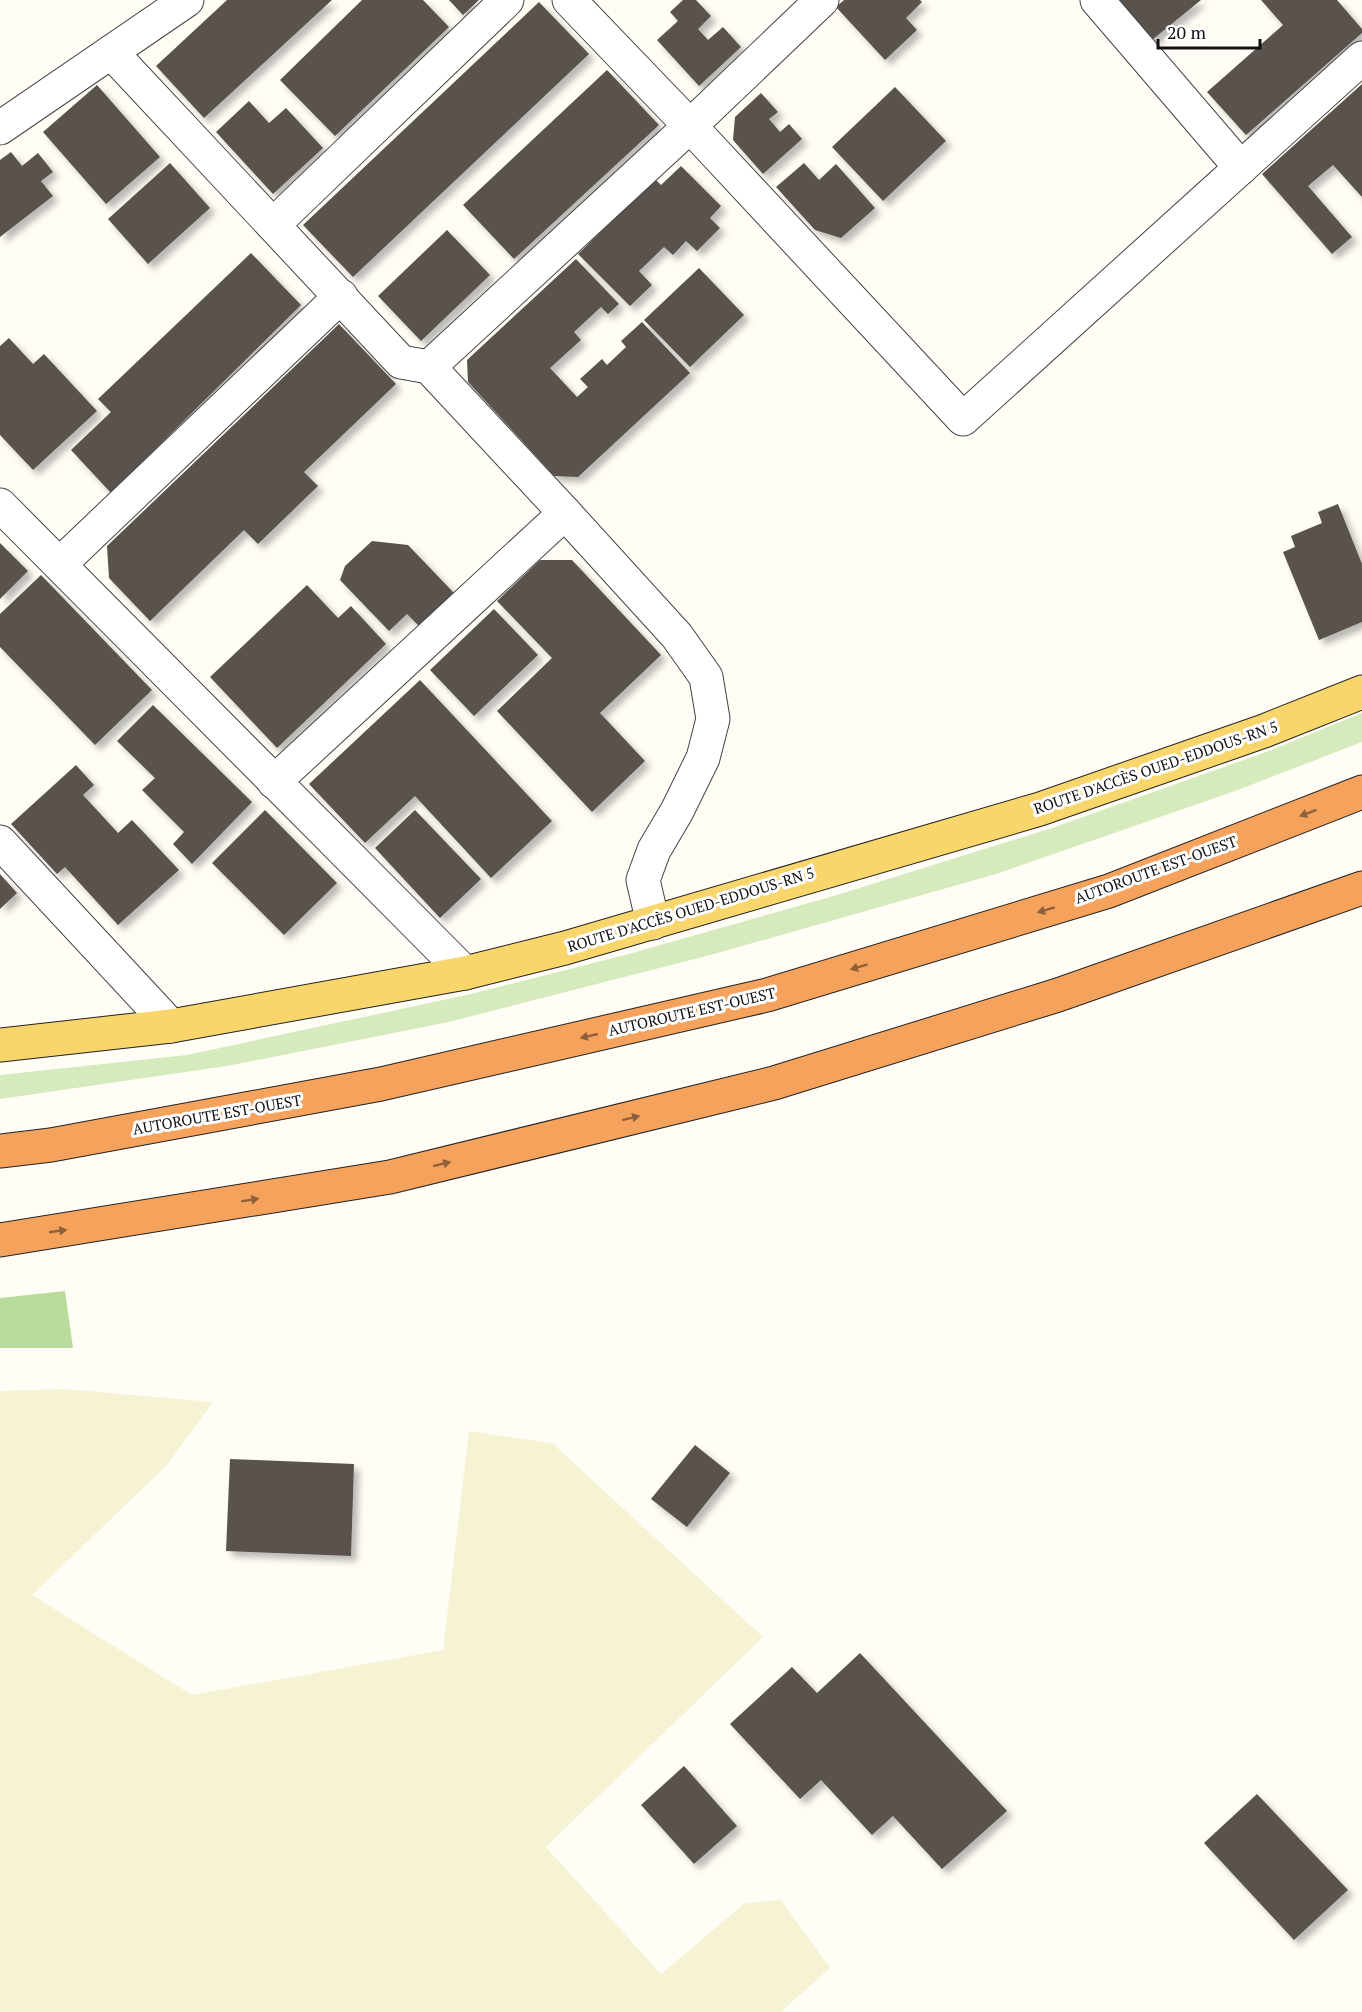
<svg xmlns="http://www.w3.org/2000/svg" width="1362" height="2012" font-family="'PT Serif',serif">
	<style>
		.farmland { fill: #f6f3d4 }
		.green { fill: #d5ebbd }
		.forest { fill: #b9dc9c }
		.building { fill: #5a524d; filter: url(#shadow) }
		.lines { fill: none; stroke-linecap: round; stroke-linejoin: round }
		.minor-casing { stroke: #444; stroke-width: 35 }
		.major-casing { stroke: #222; stroke-width: 35 }
		.highway-casing { stroke: #222; stroke-width: 35 }
		.minor { stroke: #fff; stroke-width: 33 }
		.major { stroke: #f9d66b; stroke-width: 33 }
		.highway { stroke: #f5a25d; stroke-width: 33 }
		.oneway { fill: #8e613b }
		.labels { text-anchor: middle; stroke-width: 6; stroke-linejoin: round; paint-order: stroke }
		.street-label { font-size: 15px; fill: #111; stroke: #fff }
	</style>
	<defs>
		<filter id="shadow"><feDropShadow dx="5.5" dy="5.5" stdDeviation="3" flood-color="#0004"/></filter>
	</defs>
	<rect width="100%" height="100%" fill="#fffdf5"/>
	<path class="farmland" d="M64,1389L213,1402L167,1465L32,1595L192,1695L443,1650L469,1431L552,1443L763,1637L546,1847L661,1974L745,1903L781,1900L830,1968L781,2012H0V1391Z"/>
	<path class="green" d="M1362,713V742L1238,790L996,874L714,954L449,1022L227,1066L0,1099V1075L187,1055L471,994L625,955L837,895L1052,828L1266,752Z"/>
	<path class="forest" d="M65,1291L73,1348H0V1298Z"/>
	<g class="building">
		<path d="M227,0H332L204,118L156,66Z"/>
		<path d="M362,0H423L449,27L335,136L280,80Z"/>
		<path d="M449,0H479L463,15Z"/>
		<path d="M683,0H696L711,16L698,29L708,40L723,27L741,47L699,86L657,40L678,21L670,12Z"/>
		<path d="M844,0H920L922,2L906,18L917,30L885,60L836,7Z"/>
		<path d="M1118,0H1201L1152,40Z"/>
		<path d="M1261,0H1337L1362,29V33L1246,135L1207,92L1283,25Z"/>
		<path d="M539,2L589,54L353,277L303,225Z"/>
		<path d="M607,70L659,125L514,259L463,205Z"/>
		<path d="M1362,84V197L1333,165L1308,186L1352,237L1332,254L1262,174Z"/>
		<path d="M97,85L160,157L106,204L43,132Z"/>
		<path d="M895,87L946,141L883,201L832,147Z"/>
		<path d="M761,93L778,112L769,119L780,132L789,124L802,139L763,174L733,140L735,117Z"/>
		<path d="M249,101L269,123L286,108L323,148L273,194L216,132Z"/>
		<path d="M11,152L22,166L38,153L53,172L41,181L53,196L0,237V160Z"/>
		<path d="M170,163L210,208L148,264L108,219Z"/>
		<path d="M804,163L819,180L836,164L875,208L841,238L815,230L776,187Z"/>
		<path d="M681,166L721,206L710,218L720,228L697,251L686,241L673,255L664,247L639,271L652,285L630,306L578,254L655,179L661,185Z"/>
		<path d="M447,230L490,275L421,341L378,296Z"/>
		<path d="M251,253L301,305L111,493L71,450L111,412L98,399Z"/>
		<path d="M576,259L619,304L608,314L601,307L574,332L581,340L550,368L577,397L588,387L580,379L602,359L607,365L626,347L621,341L642,322L690,373L578,477L554,476L468,382L467,360Z"/>
		<path d="M699,268L744,315L690,367L644,320Z"/>
		<path d="M339,324L396,384L304,472L318,486L258,544L244,530L150,621L109,578L107,546Z"/>
		<path d="M9,338L33,364L44,354L97,411L33,470L0,435V346Z"/>
		<path d="M1338,504L1362,564V622L1319,640L1283,552L1295,547L1291,536L1322,523L1318,512Z"/>
		<path d="M372,541L408,545L454,593L419,626L407,614L389,631L340,580L345,566Z"/>
		<path d="M0,543L28,571L0,599Z"/>
		<path d="M540,560H572L661,655L600,713L645,761L592,812L497,711L552,658L497,601Z"/>
		<path d="M41,575L152,690L95,745L0,647V614Z"/>
		<path d="M307,585L338,618L351,606L386,644L277,748L210,677Z"/>
		<path d="M494,609L538,655L474,716L430,670Z"/>
		<path d="M420,680L552,821L491,878L415,796L365,843L309,784Z"/>
		<path d="M153,705L252,802L192,864L173,844L184,832L142,790L155,778L117,741Z"/>
		<path d="M76,765L94,785L83,795L118,833L132,820L179,870L118,925L65,867L57,874L11,824Z"/>
		<path d="M265,810L337,883L284,935L212,863Z"/>
		<path d="M415,810L481,879L440,918L375,848Z"/>
		<path d="M0,874L17,893L0,909Z"/>
		<path d="M695,1445L730,1473L687,1527L651,1499Z"/>
		<path d="M230,1459L354,1464L351,1556L226,1551Z"/>
		<path d="M860,1653L1007,1811L942,1869L893,1816L872,1835L821,1780L800,1799L730,1724L792,1667L817,1693Z"/>
		<path d="M684,1766L737,1826L694,1864L641,1805Z"/>
		<path d="M1257,1794L1348,1890L1294,1940L1204,1843Z"/>
	</g>
	<g class="lines">
		<g class="minor-casing">
			<g id="minor">
				<path d="M569,0L690,126L963,419L1362,58"/>
				<path d="M1097,0L1241,168"/>
				<path d="M111,52L401,362L429,367L565,513L677,636L706,677L713,719L703,758L677,811L654,850L643,880L653,923"/>
				<path d="M0,128L187,0"/>
				<path d="M273,225L507,0"/>
				<path d="M429,367L690,126L822,0"/>
				<path d="M0,505L465,973"/>
				<path d="M60,564L341,296"/>
				<path d="M274,782L565,513"/>
				<path d="M0,842L171,1026"/>
			</g>
		</g>
		<g class="major-casing">
			<path id="major" d="M0,1045L171,1026L465,973L565,948L1040,809L1264,731L1362,692"/>
		</g>
		<g class="highway-casing">
			<g id="highway">
				<path d="M0,1151L51,1145L381,1084L767,995L1109,891L1362,792"/>
				<path d="M0,1240L390,1177L774,1083L1058,995L1362,888"/>
			</g>
		</g>
		<use href="#minor" class="minor"/>
		<use href="#major" class="major"/>
		<use href="#highway" class="highway"/>
	</g>
	<defs><path id="oneway-solid" d="M-6-.8H1V-3.2L6.5 0L1 3.2V.8H-6Z" transform="scale(1.5)"/></defs>
	<g class="oneway">
		<use href="#oneway-solid" transform="translate(1308 813) rotate(159)"/>
		<use href="#oneway-solid" transform="translate(1046 910) rotate(163)"/>
		<use href="#oneway-solid" transform="translate(859 967) rotate(163)"/>
		<use href="#oneway-solid" transform="translate(589 1036) rotate(167)"/>
		<use href="#oneway-solid" transform="translate(631 1118) rotate(-14)"/>
		<use href="#oneway-solid" transform="translate(442 1164) rotate(-14)"/>
		<use href="#oneway-solid" transform="translate(250 1200) rotate(-9)"/>
		<use href="#oneway-solid" transform="translate(58 1231) rotate(-8)"/>
	</g>
	<g class="labels">
		<g class="street-label">
			<text transform="translate(1156 768) rotate(-19)" y="5">ROUTE D'ACCÈS OUED-EDDOUS-RN 5</text>
			<text transform="translate(1156 870) rotate(-20)" y="5">AUTOROUTE EST-OUEST</text>
			<text transform="translate(691 910) rotate(-17)" y="5">ROUTE D'ACCÈS OUED-EDDOUS-RN 5</text>
			<text transform="translate(692 1012) rotate(-13)" y="5">AUTOROUTE EST-OUEST</text>
			<text transform="translate(217 1115) rotate(-10)" y="5">AUTOROUTE EST-OUEST</text>
		</g>
	</g>
	<path d="M1158 39v9h102v-9" fill="none" stroke="#111111" stroke-width="3"/>
	<text x="1167" y="39" font-size="18" fill="#111111" stroke="#ffffff" stroke-width="4.5" paint-order="stroke">20 m</text>
</svg>
